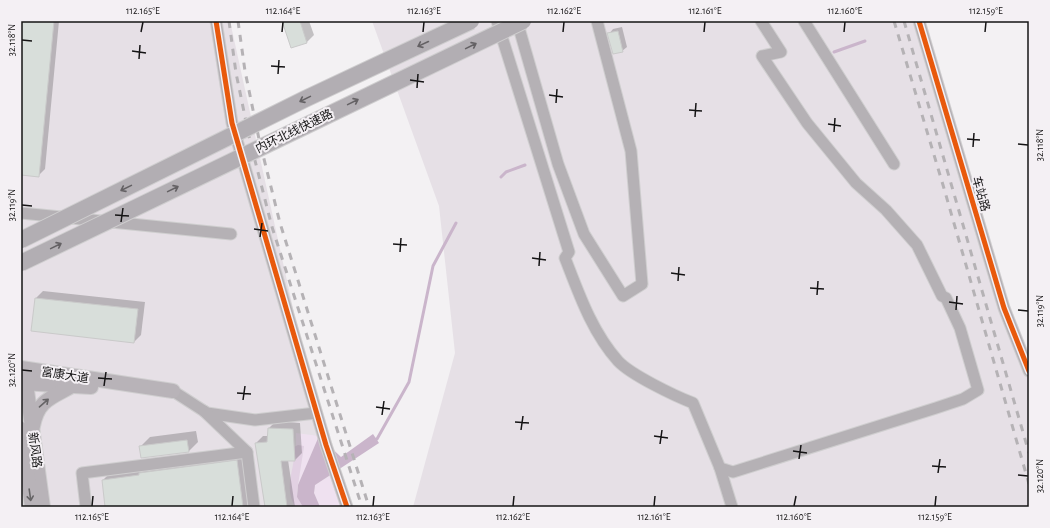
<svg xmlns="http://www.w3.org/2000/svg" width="1050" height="528" font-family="'Alegreya Sans','Noto Sans SC',sans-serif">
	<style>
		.built { fill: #e6e0e6 }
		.green { fill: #efe1f0 }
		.forest { fill: #e2d1e3 }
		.water { fill: #cab5cb }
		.shadow { fill: #0003 }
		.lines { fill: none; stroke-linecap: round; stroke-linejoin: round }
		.stream { stroke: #cab5cb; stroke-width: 3 }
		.building { fill: #d8deda; stroke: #cacaca }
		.minor-casing { stroke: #cfcecf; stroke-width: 13 }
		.major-casing { stroke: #cfcecf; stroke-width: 16 }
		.minor { stroke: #b5b1b5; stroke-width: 11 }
		.major { stroke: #b8b3b8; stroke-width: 14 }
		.rail { stroke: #b5b2b5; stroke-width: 3; stroke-dasharray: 7 7; stroke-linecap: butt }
		.highway-bridge-casing { stroke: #cfcecf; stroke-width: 18; stroke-linecap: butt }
		.highway-bridge { stroke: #b2aeb3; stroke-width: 16 }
		.cycleway-casing { stroke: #f4f0f4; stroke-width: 8 }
		.cycleway { stroke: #e8590c; stroke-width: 5 }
		.oneway { stroke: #646164 }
		.oneway2 { stroke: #666466 }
		.ticks { fill: none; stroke: #151415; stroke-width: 1.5 }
		.labels { text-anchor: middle; stroke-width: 4; stroke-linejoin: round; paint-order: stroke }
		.street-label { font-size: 12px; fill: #151415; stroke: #f4f0f4 }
		.neatline { fill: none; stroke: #151415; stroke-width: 1.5 }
		.ticks-label { font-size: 10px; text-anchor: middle; fill: #151415 }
	</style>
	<rect width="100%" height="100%" fill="#f3f1f3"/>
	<g class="built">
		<path d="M21,21H230L316,413L347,507H21Z"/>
		<path d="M372,21H920L1029,371V507H413L455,353L439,206Z"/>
	</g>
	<g class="green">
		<path d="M296,433L319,436L298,485L304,446H296Z"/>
		<path d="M333,474L343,507H320L314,493L315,485Z"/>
	</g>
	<path class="forest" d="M298,445L304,446L297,491V497L303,507H295C283,484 296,470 294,447Z"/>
	<path class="water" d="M373,434L379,443L315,485L314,493L320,507H303L297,497L298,485L319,436L341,457Z"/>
	<g class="shadow">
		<path d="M21,21H59L45,169L38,176L21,174Z"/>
		<path d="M283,21H309L314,35L307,42Z"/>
		<path d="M622,27L627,47L622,51L609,34L613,29Z"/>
		<path d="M43,291L145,302L141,335L134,342L32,330L36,298Z"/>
		<path d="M276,421L300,423L302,453L295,460H288L295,507H265L256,443L263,436H268L269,428Z"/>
		<path d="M196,431L198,442L189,451L140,447L150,437Z"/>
		<path d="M247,451L254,507H106L103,480L113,470Z"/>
	</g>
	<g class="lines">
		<g class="stream">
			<path d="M834,52L865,41"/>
			<path d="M501,177L506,172L525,165"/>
			<path d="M373,440L377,439L409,382L433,266L456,223"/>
		</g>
	</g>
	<g class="building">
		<path d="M21,21H54L39,177L21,175Z"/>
		<path d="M282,21H300L307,43L291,48Z"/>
		<path d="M618,31L623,52L613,54L607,33Z"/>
		<path d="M35,298L138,309L134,343L31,331Z"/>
		<path d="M268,428L293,429L295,461H281L287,507H265L255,443L267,442Z"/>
		<path d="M187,440L189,452L141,458L139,446Z"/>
		<path d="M237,460L243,507H105L102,480L139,475V473Z"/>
	</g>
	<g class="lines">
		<g class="minor-casing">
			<g id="minor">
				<path d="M216,21L232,123L326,445L347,507"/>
				<path d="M497,21L569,252L565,258C579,294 592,332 618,361C631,375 675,396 693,403L720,468L733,472L936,408L963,399L978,390L960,328L946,298L942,296L917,245L886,210L856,183L807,123L762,56L781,52L761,21"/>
				<path d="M517,21L558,164L584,234L623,296L642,284L631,151L597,21"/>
				<path d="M804,21L894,164"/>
				<path d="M919,21L1004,308L1029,371"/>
				<path d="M21,213L231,234"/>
				<path d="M173,391L207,413L255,420L316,413"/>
				<path d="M204,411L247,452"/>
				<path d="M720,468L732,507"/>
				<path d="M86,507L82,473L247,452L254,507"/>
			</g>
		</g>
		<g class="major-casing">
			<g id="major">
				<path d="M21,368L173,391"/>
				<path d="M27,375L26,383L43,507"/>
				<path d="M21,383L91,387"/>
				<path d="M33,426C38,400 51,398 72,386"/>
				<path d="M21,429L32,507"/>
			</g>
		</g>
		<use href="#minor" class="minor"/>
		<use href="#major" class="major"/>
		<g class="rail">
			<path d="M229,21L236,73L250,141L272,227L362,507"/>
			<path d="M238,21L245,71L259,139L280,223L369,507"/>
			<path d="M894,21L943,185L1029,484"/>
			<path d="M904,21L1029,453"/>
		</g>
		<g class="highway-bridge-casing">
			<g id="highway-bridge">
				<path d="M21,240L305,99L471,21"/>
				<path d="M21,263L523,21"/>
			</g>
		</g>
		<use href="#highway-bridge" class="highway-bridge"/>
		<g class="cycleway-casing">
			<g id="cycleway">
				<path d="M216,21L232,123L326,445L347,507"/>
				<path d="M919,21L1004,308L1029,371"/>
			</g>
		</g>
		<use href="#cycleway" class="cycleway"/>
	</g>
	<defs><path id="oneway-shaft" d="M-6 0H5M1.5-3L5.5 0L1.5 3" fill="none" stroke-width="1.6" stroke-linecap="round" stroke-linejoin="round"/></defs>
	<g class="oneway">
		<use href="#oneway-shaft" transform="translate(423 44) rotate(155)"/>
		<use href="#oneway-shaft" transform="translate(471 46) rotate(-26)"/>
		<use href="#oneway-shaft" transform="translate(305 99) rotate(154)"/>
		<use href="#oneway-shaft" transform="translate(353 102) rotate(-26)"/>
		<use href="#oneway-shaft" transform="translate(126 188) rotate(154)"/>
		<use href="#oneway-shaft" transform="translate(173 189) rotate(-26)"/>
		<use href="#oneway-shaft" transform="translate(56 246) rotate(-26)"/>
	</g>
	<g class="oneway2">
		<use href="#oneway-shaft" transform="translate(44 403) rotate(-41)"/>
		<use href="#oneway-shaft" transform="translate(30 495) rotate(82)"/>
	</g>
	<path class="ticks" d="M141,32L143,22M282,32L283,22M423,32L424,22M563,32L564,22M704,32L705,22M844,32L845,22M985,32L986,22M22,40L32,41M132,51L146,53M139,59L140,45M271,66L285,67M278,74L279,60M410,80L424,82M417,88L418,74M549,95L563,97M556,103L557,89M689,110L702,111M695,117L696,103M828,124L841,126M834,132L835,118M967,139L980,140M1018,144L1028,145M973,147L974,133M22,205L32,206M115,215L129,216M121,222L123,208M254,229L268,231M260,237L262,223M393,244L407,245M400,252L401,238M532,258L546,260M539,266L540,252M671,273L685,275M678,281L679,267M810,288L824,289M817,295L818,281M949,302L963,304M956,310L957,296M1018,310L1028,311M22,370L32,371M98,378L112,379M104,386L106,372M237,393L251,394M243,400L245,386M376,407L390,409M382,415L384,401M515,422L529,423M521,430L523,416M654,436L668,438M660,444L662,430M793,451L807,453M799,459L801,445M932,466L946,467M938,473L940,459M1018,475L1028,476M92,506L93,496M232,506L233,496M373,506L374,496M513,506L514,496M654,506L655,496M794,506L796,496M935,506L936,496"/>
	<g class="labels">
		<g class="street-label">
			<text transform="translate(294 131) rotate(-26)" y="4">内环北线快速路</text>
			<text transform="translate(981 194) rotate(74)" y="4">车站路</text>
			<text transform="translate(65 375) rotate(9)" y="4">富康大道</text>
			<text transform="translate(35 450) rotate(82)" y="4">新风路</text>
		</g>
	</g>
	<rect width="1050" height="528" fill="none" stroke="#f4f0f4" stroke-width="44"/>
	<rect x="22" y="22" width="1006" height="484" class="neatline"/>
	<g class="ticks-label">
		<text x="143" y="14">112.165°E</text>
		<text x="283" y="14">112.164°E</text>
		<text x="424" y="14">112.163°E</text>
		<text x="564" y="14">112.162°E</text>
		<text x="705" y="14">112.161°E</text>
		<text x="845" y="14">112.160°E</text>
		<text x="986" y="14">112.159°E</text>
		<text transform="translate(11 40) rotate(-90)" y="4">32.118°N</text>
		<text transform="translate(1039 145) rotate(-90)" y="4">32.118°N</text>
		<text transform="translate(11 205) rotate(-90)" y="4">32.119°N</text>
		<text transform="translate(1039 311) rotate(-90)" y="4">32.119°N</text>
		<text transform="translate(11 370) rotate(-90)" y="4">32.120°N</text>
		<text transform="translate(1039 476) rotate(-90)" y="4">32.120°N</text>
		<text x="92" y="520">112.165°E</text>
		<text x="232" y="520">112.164°E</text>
		<text x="373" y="520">112.163°E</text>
		<text x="513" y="520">112.162°E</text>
		<text x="654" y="520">112.161°E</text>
		<text x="794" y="520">112.160°E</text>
		<text x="935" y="520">112.159°E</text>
	</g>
</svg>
